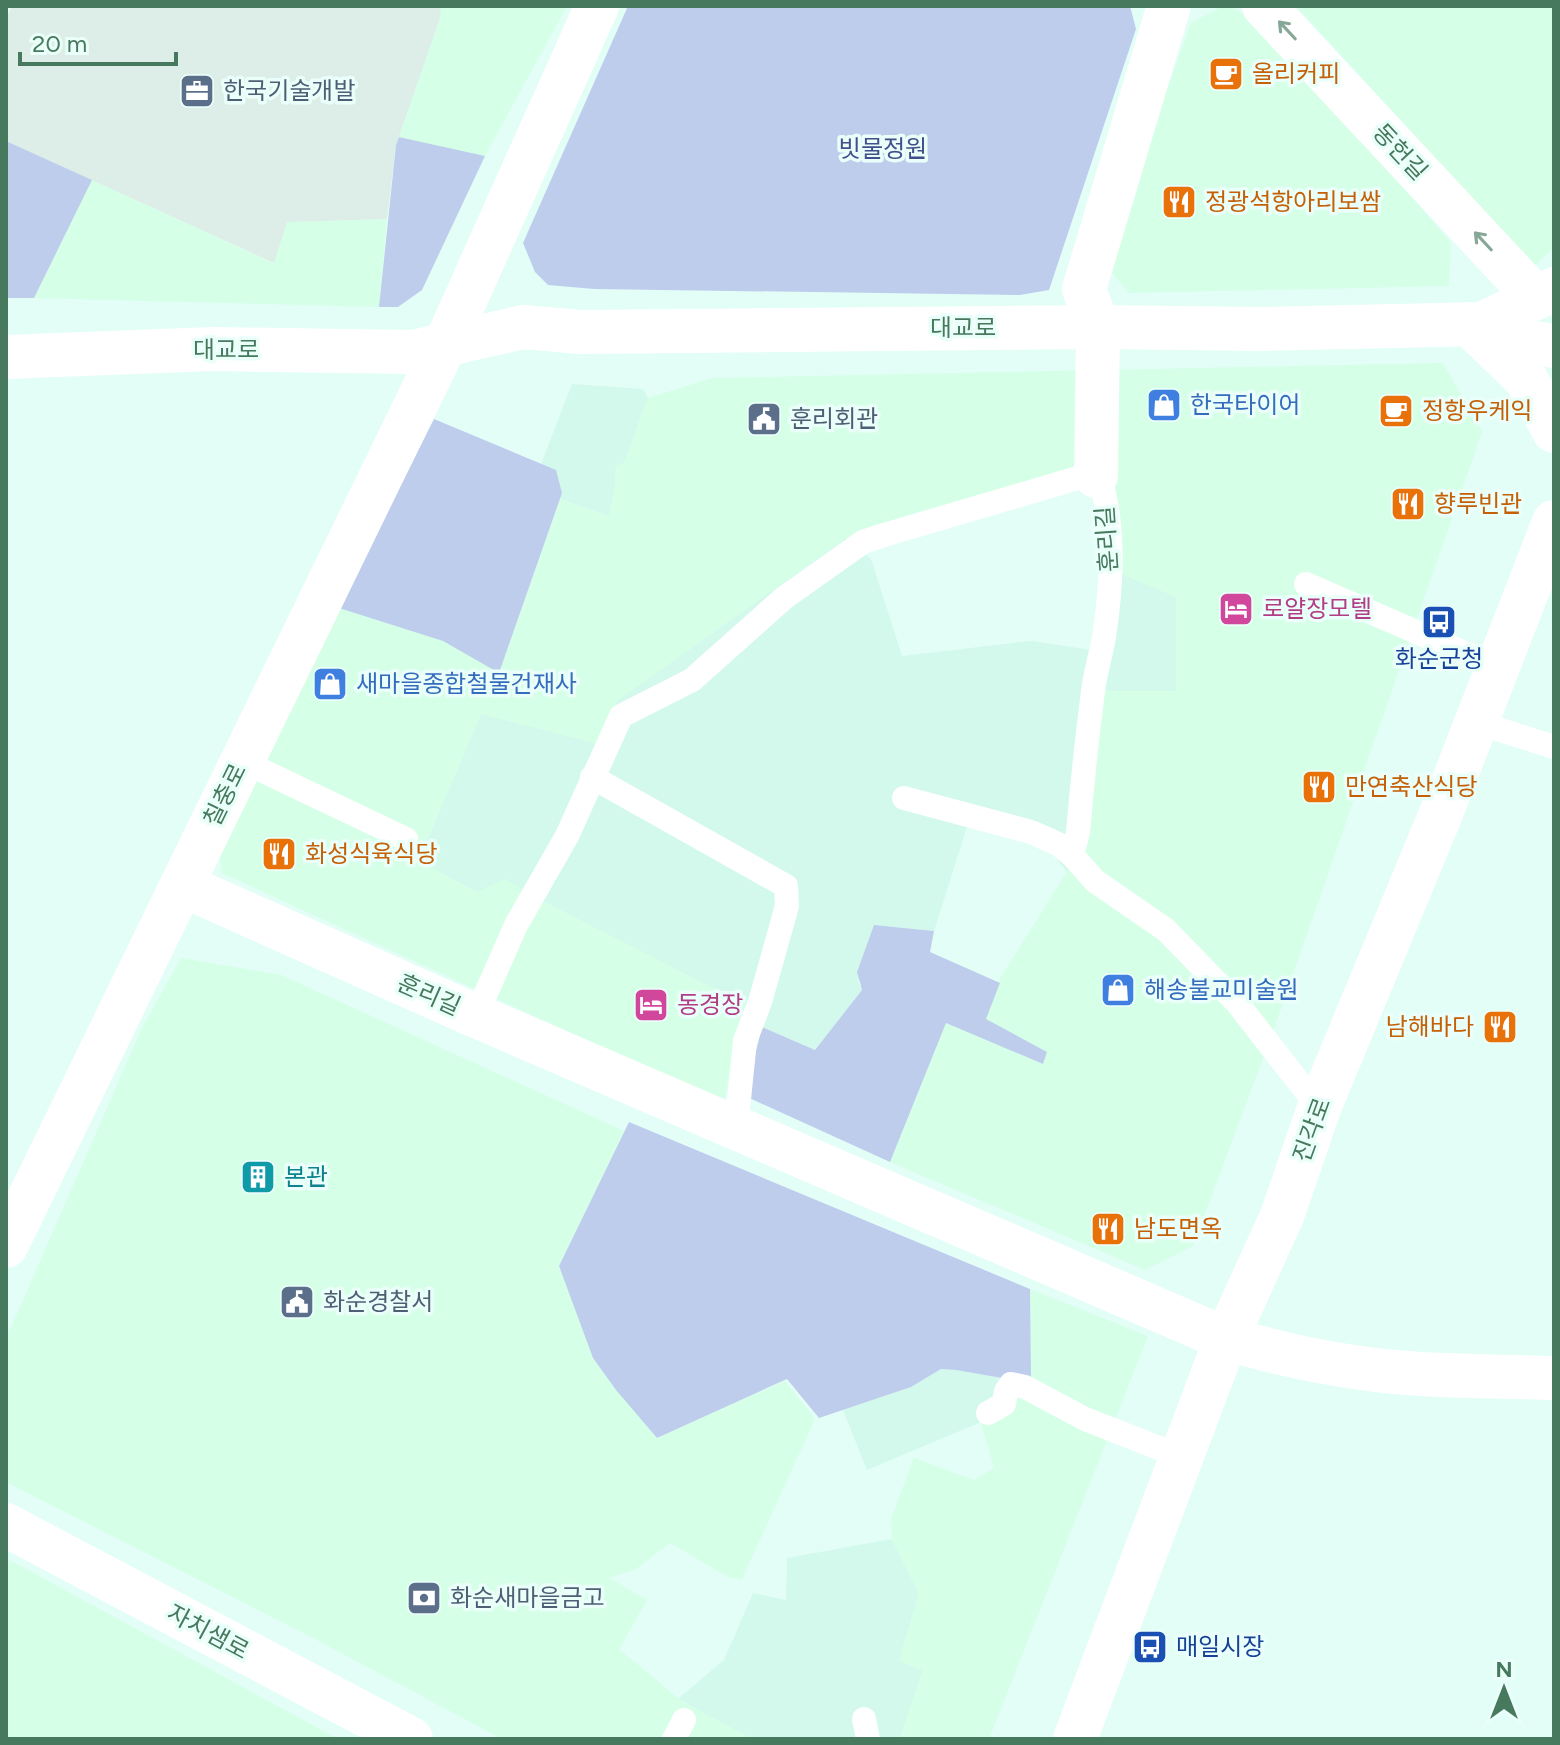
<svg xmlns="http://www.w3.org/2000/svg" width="1560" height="1745" font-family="Figtree,'Noto Sans KR',sans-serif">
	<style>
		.residential { fill: #d3f9ec }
		.commercial { fill: #d5ffe7 }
		.industrial { fill: #ddede7 }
		.green { fill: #bfcded }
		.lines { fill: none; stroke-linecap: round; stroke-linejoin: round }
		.service { stroke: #fff; stroke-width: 24 }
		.minor { stroke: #fff; stroke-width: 44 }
		.tertiary { stroke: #fff; stroke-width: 44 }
		.oneway { stroke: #87a896 }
		.labels { text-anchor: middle; stroke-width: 7; stroke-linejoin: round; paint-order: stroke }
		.food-label { font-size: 24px; fill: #c56008; stroke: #eafff9; text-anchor: start }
		.service-label { font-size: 24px; fill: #4e5e75; stroke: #eafff9; text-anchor: start }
		.park-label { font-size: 24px; fill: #414f8c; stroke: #eafff9 }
		.street-label { font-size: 24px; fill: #46795e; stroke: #eafff9 }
		.shop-label { font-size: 24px; fill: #366cbe; stroke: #eafff9; text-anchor: start }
		.hotel-label { font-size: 24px; fill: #b23c85; stroke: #eafff9; text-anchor: start }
		.transit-label { font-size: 24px; fill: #164399; stroke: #eafff9 }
		.culture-label { font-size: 24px; fill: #0d838f; stroke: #eafff9; text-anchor: start }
	</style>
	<rect width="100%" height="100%" fill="#e2fef7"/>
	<g class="residential">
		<path d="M572,384L643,389L648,398L624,463L616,466L615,487L609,516L560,499L562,493L541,464Z"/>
		<path d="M846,538L871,559L902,656L1032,641L1092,650L1104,567L1176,596V691L1067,872L1049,849L967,827L934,931L874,925L858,982L862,990L815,1050L762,1027L746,1005L477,892L418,861L481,714L598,743L616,701Z"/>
		<path d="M941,1369L956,1370L1002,1378L981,1422L867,1470L843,1410L911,1387Z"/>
		<path d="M892,1539L919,1593L899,1661L923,1670L900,1739H751L678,1699L724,1660L753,1593L786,1600L787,1558Z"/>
	</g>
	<g class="commercial">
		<path d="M441,6H567L485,156L399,137L440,18Z"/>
		<path d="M1223,6H1229L1269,29L1451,243L1449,286L1128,293L1105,263L1191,23Z"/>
		<path d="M1296,6H1554V248L1534,266Z"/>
		<path d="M92,180L273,263L286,222L387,219L379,307L34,298Z"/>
		<path d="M1443,363L1482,432L1276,1023L1193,1246L1145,1270L890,1162L946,1023L1043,1064L1047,1052L985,1019L1000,983L999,980L1067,872L1073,804L1085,691H1176V597L1104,567L1113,478L1068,473L846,538L617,701L598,744L481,714L418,861L477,892L505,879L541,900L746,1005L740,1018L724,1103L222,873L217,839L329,604L443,641L499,673L560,499L609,516L615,487L616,466L624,463L648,398L713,378Z"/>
		<path d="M181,958L281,975L624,1131L559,1266L593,1358L616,1390L657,1438L785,1381L815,1419L742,1579L728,1577L670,1543L636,1569L609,1578L647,1600L619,1649L684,1703L753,1739H502L317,1640L6,1482V1339L142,1028Z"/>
		<path d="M1030,1289L1148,1336L989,1739H900L923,1670L899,1661L919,1593L892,1539L891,1519L914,1458L974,1480L994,1468L981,1422L1031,1377Z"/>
		<path d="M6,1558L338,1739H6Z"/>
	</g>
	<path class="industrial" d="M12,6H441L440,18L396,145L387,219L287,222L274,263L6,141V18Z"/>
	<g class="green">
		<path d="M628,6H1130L1136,29L1049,290L1020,295L594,289L548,285L535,272L523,243Z"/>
		<path d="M399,137L485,156L422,290L398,307H379L396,145Z"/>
		<path d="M6,141L92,180L34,298H6Z"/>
		<path d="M434,419L556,470L562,493L499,673L443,641L339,608Z"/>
		<path d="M874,925L934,931L930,952L1000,983L986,1019L1047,1052L1043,1064L946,1023L890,1162L745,1096L762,1027L815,1050L862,990L857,972Z"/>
		<path d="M629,1122L1030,1289L1031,1377L1002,1378L956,1370L941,1369L911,1387L819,1418L787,1379L657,1438L616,1390L593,1358L559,1266Z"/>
	</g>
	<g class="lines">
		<g class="service">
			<path d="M1306,584L1497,667"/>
			<path d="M1476,722L1554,747"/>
			<path d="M242,761L406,839"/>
			<path d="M592,777L786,886L787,906L760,1002L745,1041L736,1128"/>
			<path d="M904,798L1031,832L1058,844L1072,855"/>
			<path d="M476,1016L516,925L567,836L621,716L692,680L784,598L863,542L884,535L1088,475C1103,477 1103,490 1106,503C1114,547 1111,592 1104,637C1101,655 1095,673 1093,691C1087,738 1082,785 1078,832L1072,855L1095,881L1166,930L1238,1004L1319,1108"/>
			<path d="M988,1413L1004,1404L1006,1391L1011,1384L1025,1387L1085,1419L1182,1457"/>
			<path d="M864,1719L868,1739"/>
			<path d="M674,1739L684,1720"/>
		</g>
		<g class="minor">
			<path d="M1264,6L1536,298"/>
			<path d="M1096,476L1098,327L1084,289L1169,6"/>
			<path d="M182,885L476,1016L1226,1339C1282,1354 1337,1367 1395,1372C1447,1377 1501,1376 1554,1378"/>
			<path d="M6,1246L445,345L597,6"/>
		</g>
		<g class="tertiary">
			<path d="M1469,324L1526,379L1554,431"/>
			<path d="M1482,324L1514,340L1554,346"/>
			<path d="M6,357L212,349L413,352L523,327L581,332L1098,327L1261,329L1482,324L1554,289"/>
			<path d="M6,1525L411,1739"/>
			<path d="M1075,1739L1226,1339L1282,1216L1319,1108L1442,811L1554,522"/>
		</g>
	</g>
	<defs><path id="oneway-shaft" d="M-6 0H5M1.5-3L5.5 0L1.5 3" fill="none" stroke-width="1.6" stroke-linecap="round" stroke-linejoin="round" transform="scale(2)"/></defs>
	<g class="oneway">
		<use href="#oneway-shaft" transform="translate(1287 30) rotate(-133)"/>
		<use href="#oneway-shaft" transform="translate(1483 241) rotate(-133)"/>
	</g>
	<defs>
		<g id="cafe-square" transform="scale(1.8)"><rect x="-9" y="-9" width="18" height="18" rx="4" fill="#e8710a" stroke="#eafff9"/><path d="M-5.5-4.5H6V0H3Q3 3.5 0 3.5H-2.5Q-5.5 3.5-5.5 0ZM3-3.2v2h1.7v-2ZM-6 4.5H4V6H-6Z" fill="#fff"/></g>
		<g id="office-square" transform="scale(1.8)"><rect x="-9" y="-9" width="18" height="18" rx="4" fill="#5c6f8a" stroke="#eafff9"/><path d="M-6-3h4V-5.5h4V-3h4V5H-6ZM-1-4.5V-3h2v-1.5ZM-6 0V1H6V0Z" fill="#fff"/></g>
		<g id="restaurant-square" transform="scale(1.8)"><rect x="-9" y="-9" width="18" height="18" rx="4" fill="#e8710a" stroke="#eafff9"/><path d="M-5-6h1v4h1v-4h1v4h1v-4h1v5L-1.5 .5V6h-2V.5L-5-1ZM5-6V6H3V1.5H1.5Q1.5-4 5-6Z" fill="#fff"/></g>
		<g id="shop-square" transform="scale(1.8)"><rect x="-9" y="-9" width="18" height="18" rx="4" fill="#3f7fe0" stroke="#eafff9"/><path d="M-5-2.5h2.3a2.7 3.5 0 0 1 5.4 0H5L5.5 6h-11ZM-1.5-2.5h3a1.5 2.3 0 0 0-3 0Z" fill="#fff"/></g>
		<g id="civic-square" transform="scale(1.8)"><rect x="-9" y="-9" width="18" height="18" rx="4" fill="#5c6f8a" stroke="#eafff9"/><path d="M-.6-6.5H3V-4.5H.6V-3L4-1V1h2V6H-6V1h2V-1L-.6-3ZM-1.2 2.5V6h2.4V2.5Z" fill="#fff"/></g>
		<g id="hotel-square" transform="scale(1.8)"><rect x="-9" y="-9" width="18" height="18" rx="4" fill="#d1479c" stroke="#eafff9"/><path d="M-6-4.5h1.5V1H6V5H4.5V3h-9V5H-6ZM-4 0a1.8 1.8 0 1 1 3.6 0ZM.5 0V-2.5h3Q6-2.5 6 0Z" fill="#fff"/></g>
		<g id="bus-square" transform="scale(1.8)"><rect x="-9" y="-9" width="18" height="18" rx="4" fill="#1a4fb4" stroke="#eafff9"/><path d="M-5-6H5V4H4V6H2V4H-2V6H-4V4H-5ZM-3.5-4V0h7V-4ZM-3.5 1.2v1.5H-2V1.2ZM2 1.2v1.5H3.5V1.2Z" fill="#fff"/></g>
		<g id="building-square" transform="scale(1.8)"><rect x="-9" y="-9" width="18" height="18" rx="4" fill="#0f9aa8" stroke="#eafff9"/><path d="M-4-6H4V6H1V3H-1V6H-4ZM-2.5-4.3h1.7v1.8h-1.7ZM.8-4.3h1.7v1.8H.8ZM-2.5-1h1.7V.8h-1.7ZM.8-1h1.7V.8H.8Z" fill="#fff"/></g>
		<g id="bank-square" transform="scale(1.8)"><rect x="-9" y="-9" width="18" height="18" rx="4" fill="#5c6f8a" stroke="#eafff9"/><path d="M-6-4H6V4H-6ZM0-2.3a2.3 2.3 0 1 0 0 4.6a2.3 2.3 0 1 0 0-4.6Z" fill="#fff"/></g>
	</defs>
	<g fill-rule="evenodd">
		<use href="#cafe-square" x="1226" y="74"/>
		<use href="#office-square" x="197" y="91"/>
		<use href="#restaurant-square" x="1179" y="202"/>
		<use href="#shop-square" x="1164" y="405"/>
		<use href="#cafe-square" x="1396" y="411"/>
		<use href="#civic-square" x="764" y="419"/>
		<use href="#restaurant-square" x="1408" y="504"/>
		<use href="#hotel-square" x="1236" y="609"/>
		<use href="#bus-square" x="1439" y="622"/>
		<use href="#shop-square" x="330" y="684"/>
		<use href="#restaurant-square" x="1319" y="787"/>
		<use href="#restaurant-square" x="279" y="854"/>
		<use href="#shop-square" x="1118" y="990"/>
		<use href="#hotel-square" x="651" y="1005"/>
		<use href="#restaurant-square" x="1500" y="1027"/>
		<use href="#building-square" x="258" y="1177"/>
		<use href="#restaurant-square" x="1108" y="1229"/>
		<use href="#civic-square" x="297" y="1302"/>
		<use href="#bank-square" x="424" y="1598"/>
		<use href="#bus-square" x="1150" y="1647"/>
	</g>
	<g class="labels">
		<g class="food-label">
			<text x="1252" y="82">올리커피</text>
			<text x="1205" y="210">정광석항아리보쌈</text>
			<text x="1422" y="419">정항우케익</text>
			<text x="1434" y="512">향루빈관</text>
			<text x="1345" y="795">만연축산식당</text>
			<text x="305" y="862">화성식육식당</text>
			<text x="1474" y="1035" text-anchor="end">남해바다</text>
			<text x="1134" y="1237">남도면옥</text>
		</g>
		<g class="service-label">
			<text x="223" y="99">한국기술개발</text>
			<text x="790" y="427">훈리회관</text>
			<text x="323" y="1310">화순경찰서</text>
			<text x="450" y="1606">화순새마을금고</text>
		</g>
		<g class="park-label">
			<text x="883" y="157">빗물정원</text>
		</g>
		<g class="street-label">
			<text transform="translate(1400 152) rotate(47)" y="8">동헌길</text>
			<text x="963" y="336">대교로</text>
			<text x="226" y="358">대교로</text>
			<text transform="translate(1107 539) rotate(-94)" y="8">훈리길</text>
			<text transform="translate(225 795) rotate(-64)" y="8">칠충로</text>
			<text transform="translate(429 995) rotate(24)" y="8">훈리길</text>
			<text transform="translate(1312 1130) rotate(-70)" y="8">진각로</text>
			<text transform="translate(208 1632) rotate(28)" y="8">자치샘로</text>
		</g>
		<g class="shop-label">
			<text x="1190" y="413">한국타이어</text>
			<text x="356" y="692">새마을종합철물건재사</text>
			<text x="1144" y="998">해송불교미술원</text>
		</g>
		<g class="hotel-label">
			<text x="1262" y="617">로얄장모텔</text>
			<text x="677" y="1013">동경장</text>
		</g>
		<g class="transit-label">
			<text x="1439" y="667">화순군청</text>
			<text x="1176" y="1655" text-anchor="start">매일시장</text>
		</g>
		<g class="culture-label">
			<text x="284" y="1185">본관</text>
		</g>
	</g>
	<rect width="1560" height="1745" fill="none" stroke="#46795e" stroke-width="16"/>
	<g transform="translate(1504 1689)" stroke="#eafff9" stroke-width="6" paint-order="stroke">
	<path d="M0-6L14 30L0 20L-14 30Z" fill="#46795e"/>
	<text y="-12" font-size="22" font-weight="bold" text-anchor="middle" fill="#46795e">N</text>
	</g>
	<path d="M20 52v12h156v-12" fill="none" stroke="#46795e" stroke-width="4"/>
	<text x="32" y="52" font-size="24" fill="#46795e" stroke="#eafff9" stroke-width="6" paint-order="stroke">20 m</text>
</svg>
